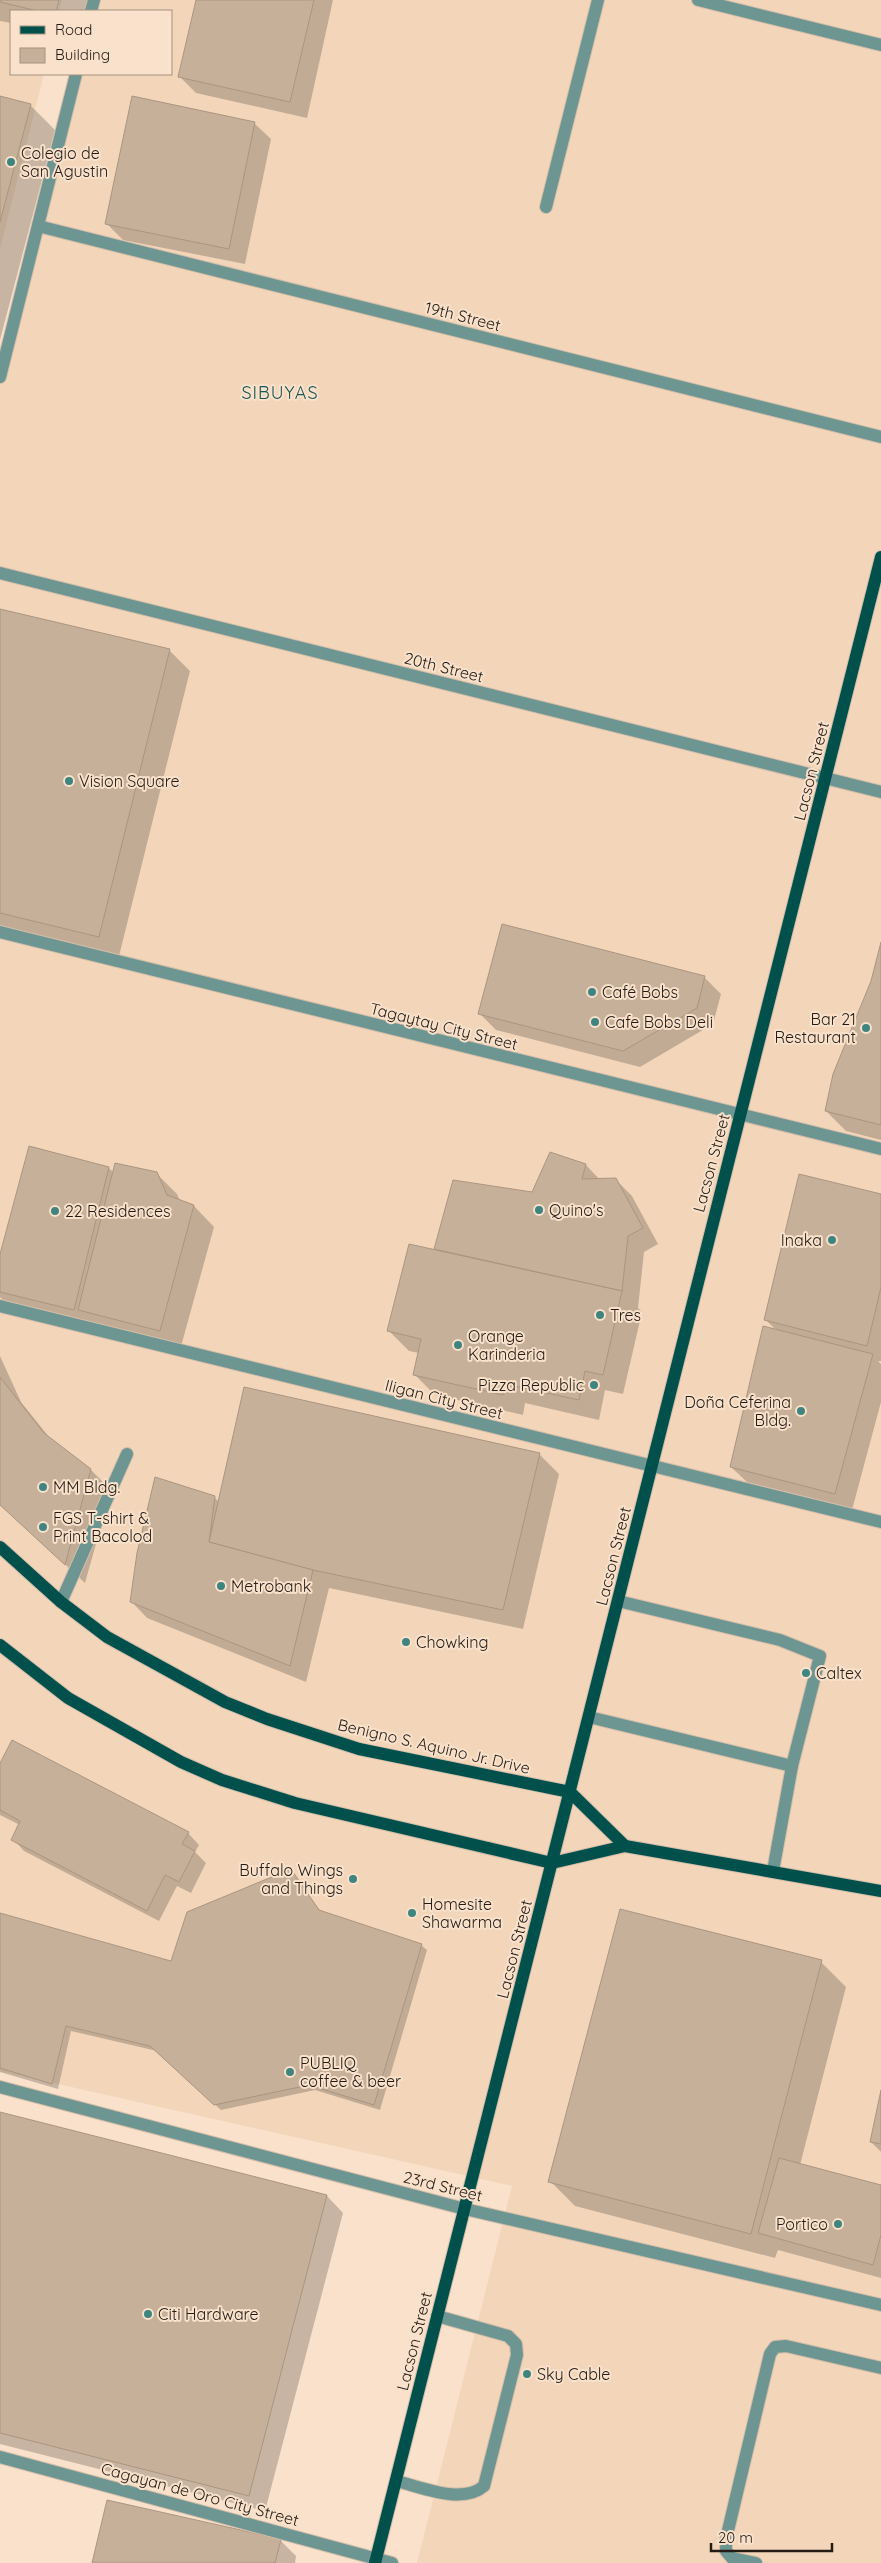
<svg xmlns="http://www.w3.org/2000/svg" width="881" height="2563" font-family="Quicksand,sans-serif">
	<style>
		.built { fill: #f3d6ba }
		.shadow { fill: #0003 }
		.building { fill: #c6b09a; stroke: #ab9580 }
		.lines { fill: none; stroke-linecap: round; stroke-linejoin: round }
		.minor-casing { stroke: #d3beaa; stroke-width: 14 }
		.major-casing { stroke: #d3beaa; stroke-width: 14 }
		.minor { stroke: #6d9592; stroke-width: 12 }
		.major { stroke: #01504c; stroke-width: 12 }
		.poi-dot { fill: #3e8580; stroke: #f9e1cb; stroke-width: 2 }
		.labels { text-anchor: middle; stroke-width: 4; stroke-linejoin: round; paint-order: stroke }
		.poi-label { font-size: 16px; fill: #241c14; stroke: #f9e1cb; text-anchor: start }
		.street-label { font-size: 16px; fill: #241c14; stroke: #f9e1cb }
		.neighbourhood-label { font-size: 18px; letter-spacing: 1px; fill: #1b5652; stroke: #f9e1cb }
	</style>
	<rect width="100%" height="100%" fill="#f9e1cb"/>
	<g class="built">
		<path d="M0,0H62L59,11H11V74H44L0,249Z"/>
		<path d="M94,0H881V2563H417L512,2186L0,2071V378L76,74H171V11H91Z"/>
	</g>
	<g class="shadow">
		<path d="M0,0H91L88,11H11V23L0,21Z"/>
		<path d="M197,0H333L307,118L196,93L180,77Z"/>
		<path d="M0,97L30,105L55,130L0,340Z"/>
		<path d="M254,123L271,139L245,264L123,240L107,224Z"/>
		<path d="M0,610L170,651L190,671L119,956L0,927Z"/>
		<path d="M881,947V1140L846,1131L826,1111L872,981Z"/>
		<path d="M705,978L721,994L713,1024L640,1067L496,1030L479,1013Z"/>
		<path d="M586,1165L600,1180H616L632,1196L658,1244L644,1252L638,1308L642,1312L623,1394L605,1390L599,1420L525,1403L523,1415L435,1395L414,1374L419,1353L409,1351L389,1331L439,1252L436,1249Z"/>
		<path d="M109,1168L114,1173H156L177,1194L180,1201L194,1206L214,1227L180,1350L99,1330L91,1322L90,1325L8,1305L0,1297V1259Z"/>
		<path d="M881,1195V1361H878L881,1364V1402L852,1510L748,1483L731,1467L776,1330L766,1320Z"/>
		<path d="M0,1356L21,1402L53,1442L91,1470L111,1490L85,1583L0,1504Z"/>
		<path d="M539,1454L559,1474L523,1629L329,1588L306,1682L147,1618L131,1601L214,1497L219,1502Z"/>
		<path d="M0,1765L188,1833L199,1845L195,1852L206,1863L191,1893L177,1886L159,1921L24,1851L13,1839L20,1825L0,1815Z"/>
		<path d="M291,1871L321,1912L421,1945L427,1950L380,2110L315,2090L221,2110L157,2051L71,2031L58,2089L0,2072V1914L171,1962Z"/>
		<path d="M821,1962L846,1987L800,2165L881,2187V2278L778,2250L775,2258L575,2206L550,2181Z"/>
		<path d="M881,2096V2152L871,2142Z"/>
		<path d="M0,2113L327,2196L343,2213L265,2511L0,2444Z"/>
		<path d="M280,2540L296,2556L295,2563H94Z"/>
	</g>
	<g class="building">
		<path d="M0,0H59L56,11H38L0,2Z"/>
		<path d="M196,0H314L290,102L178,77Z"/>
		<path d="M0,96L31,104L0,222Z"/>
		<path d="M132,96L255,122L229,249L105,224Z"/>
		<path d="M0,609L170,649L99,937L0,913Z"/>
		<path d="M502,924L705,976L697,1008L623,1051L478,1014Z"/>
		<path d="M881,942V1125L825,1111L833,1074L871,981Z"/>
		<path d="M29,1146L109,1167L74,1310L0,1292V1254Z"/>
		<path d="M550,1152L586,1164L582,1179L616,1178L643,1228L628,1236L622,1291L434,1249L453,1180L532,1192Z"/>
		<path d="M115,1163L157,1172L167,1195L194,1205L160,1331L78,1310Z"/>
		<path d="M799,1174L881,1194V1287L867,1346L764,1320Z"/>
		<path d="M409,1244L622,1291L603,1375L585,1371L579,1400L505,1384L503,1395L413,1375L421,1339L387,1331Z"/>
		<path d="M763,1326L873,1354L835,1494L730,1467Z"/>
		<path d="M0,1377L44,1433L91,1469L65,1565L0,1505Z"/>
		<path d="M244,1387L540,1453L503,1610L313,1570L209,1542Z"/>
		<path d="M155,1477L215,1496L209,1542L313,1570L290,1666L130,1602L137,1553Z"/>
		<path d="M12,1740L189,1832L182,1844L195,1851L179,1882L165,1875L147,1911L11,1840L20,1821L0,1810V1763Z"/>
		<path d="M291,1869L319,1910L422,1944L374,2105L309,2085L214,2105L150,2046L66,2026L52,2084L0,2068V1913L171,1961L187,1912Z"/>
		<path d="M620,1909L822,1960L751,2234L548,2182Z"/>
		<path d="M881,2090V2144L870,2142Z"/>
		<path d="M0,2112L327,2195L249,2496L0,2433Z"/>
		<path d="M779,2158L881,2185V2235L873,2265L758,2233Z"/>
		<path d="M107,2500L281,2539L275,2563H92Z"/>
	</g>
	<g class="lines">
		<g class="minor-casing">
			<g id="minor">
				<path d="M698,0L881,45"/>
				<path d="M91,11L94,0"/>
				<path d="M546,207L598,0"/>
				<path d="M38,226L881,437"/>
				<path d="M0,377L76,74"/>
				<path d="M0,573L881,792"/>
				<path d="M0,932L881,1149"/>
				<path d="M0,1306L881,1522"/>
				<path d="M618,1601L780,1640L820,1656L792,1766L773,1871"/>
				<path d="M61,1602L127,1454"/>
				<path d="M589,1717L792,1766"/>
				<path d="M0,2087L465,2209L881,2305"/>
				<path d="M0,2457L392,2563"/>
				<path d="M396,2481C422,2487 462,2505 484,2486L517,2355L516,2344L508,2336L437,2316"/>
				<path d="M756,2563L732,2558L726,2551V2539L770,2354L775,2347L786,2346L881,2368"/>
			</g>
		</g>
		<g class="major-casing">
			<g id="major">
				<path d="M0,1547L61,1602L107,1637L225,1702L267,1719L359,1749L570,1792L625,1846"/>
				<path d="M0,1645L68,1698L181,1762L222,1780L295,1803L552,1863L625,1846L881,1891"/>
				<path d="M375,2563L881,557"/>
			</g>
		</g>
		<use href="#minor" class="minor"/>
		<use href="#major" class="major"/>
	</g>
	<g class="poi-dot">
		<circle cx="11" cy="162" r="5"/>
		<circle cx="69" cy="781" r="5"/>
		<circle cx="592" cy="992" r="5"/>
		<circle cx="595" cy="1022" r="5"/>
		<circle cx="866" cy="1028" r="5"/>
		<circle cx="539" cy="1210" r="5"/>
		<circle cx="55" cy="1211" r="5"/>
		<circle cx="832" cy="1240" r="5"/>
		<circle cx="600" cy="1315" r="5"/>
		<circle cx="458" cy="1345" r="5"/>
		<circle cx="594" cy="1385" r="5"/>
		<circle cx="801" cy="1411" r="5"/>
		<circle cx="43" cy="1487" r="5"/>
		<circle cx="43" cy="1527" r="5"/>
		<circle cx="221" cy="1586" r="5"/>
		<circle cx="406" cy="1642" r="5"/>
		<circle cx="806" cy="1673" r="5"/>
		<circle cx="353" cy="1879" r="5"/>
		<circle cx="412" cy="1913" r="5"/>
		<circle cx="290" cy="2072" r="5"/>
		<circle cx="838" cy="2224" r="5"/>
		<circle cx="148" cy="2314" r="5"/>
		<circle cx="527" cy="2374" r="5"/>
	</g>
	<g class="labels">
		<g class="poi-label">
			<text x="21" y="159">Colegio de<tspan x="21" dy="18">San Agustin</tspan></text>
			<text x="79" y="787">Vision Square</text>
			<text x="602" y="998">Café Bobs</text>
			<text x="856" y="1025" text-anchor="end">Bar 21<tspan x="856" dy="18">Restaurant</tspan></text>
			<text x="605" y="1028">Cafe Bobs Deli</text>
			<text x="549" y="1216">Quino's</text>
			<text x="65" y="1217">22 Residences</text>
			<text x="822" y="1246" text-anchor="end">Inaka</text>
			<text x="610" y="1321">Tres</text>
			<text x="468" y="1342">Orange<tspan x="468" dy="18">Karinderia</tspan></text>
			<text x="584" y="1391" text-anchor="end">Pizza Republic</text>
			<text x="791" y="1408" text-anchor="end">Doña Ceferina<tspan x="791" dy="18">Bldg.</tspan></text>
			<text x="53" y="1493">MM Bldg.</text>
			<text x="53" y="1524">FGS T-shirt &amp;<tspan x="53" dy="18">Print Bacolod</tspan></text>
			<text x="231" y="1592">Metrobank</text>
			<text x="416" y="1648">Chowking</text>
			<text x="816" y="1679">Caltex</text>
			<text x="343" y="1876" text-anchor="end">Buffalo Wings<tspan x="343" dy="18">and Things</tspan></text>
			<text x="422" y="1910">Homesite<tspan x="422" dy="18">Shawarma</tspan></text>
			<text x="300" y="2069">PUBLIQ<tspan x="300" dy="18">coffee &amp; beer</tspan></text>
			<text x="828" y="2230" text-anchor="end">Portico</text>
			<text x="158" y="2320">Citi Hardware</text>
			<text x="537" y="2380">Sky Cable</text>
		</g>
		<g class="street-label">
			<text transform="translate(463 316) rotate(14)" y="6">19th Street</text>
			<text transform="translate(444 667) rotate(14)" y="6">20th Street</text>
			<text transform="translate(811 771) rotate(-76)" y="6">Lacson Street</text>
			<text transform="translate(444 1026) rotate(14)" y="6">Tagaytay City Street</text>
			<text transform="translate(711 1163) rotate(-75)" y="6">Lacson Street</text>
			<text transform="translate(444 1399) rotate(14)" y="6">Iligan City Street</text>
			<text transform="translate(613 1556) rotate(-76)" y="6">Lacson Street</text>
			<text transform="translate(434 1746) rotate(13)" y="6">Benigno S. Aquino Jr. Drive</text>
			<text transform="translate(514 1949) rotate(-76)" y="6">Lacson Street</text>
			<text transform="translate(443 2186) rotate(14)" y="6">23rd Street</text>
			<text transform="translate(414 2341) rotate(-76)" y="6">Lacson Street</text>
			<text transform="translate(200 2494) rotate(15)" y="6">Cagayan de Oro City Street</text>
		</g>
		<g class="neighbourhood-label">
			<text x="280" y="399">SIBUYAS</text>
		</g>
	</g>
	<rect x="10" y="10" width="162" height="65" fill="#f9e1cb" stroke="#a49282"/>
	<rect x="20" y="26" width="25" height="8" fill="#01504c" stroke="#a49282"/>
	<text x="55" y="35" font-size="15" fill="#241c14">Road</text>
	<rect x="20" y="48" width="25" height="15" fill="#c6b09a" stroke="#a49282"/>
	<text x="55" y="60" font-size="15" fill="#241c14">Building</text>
	<path d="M711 2543v8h121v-8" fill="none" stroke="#241c14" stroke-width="2.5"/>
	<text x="718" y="2543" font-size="15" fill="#241c14" stroke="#f9e1cb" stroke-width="4" paint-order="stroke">20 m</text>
</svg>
